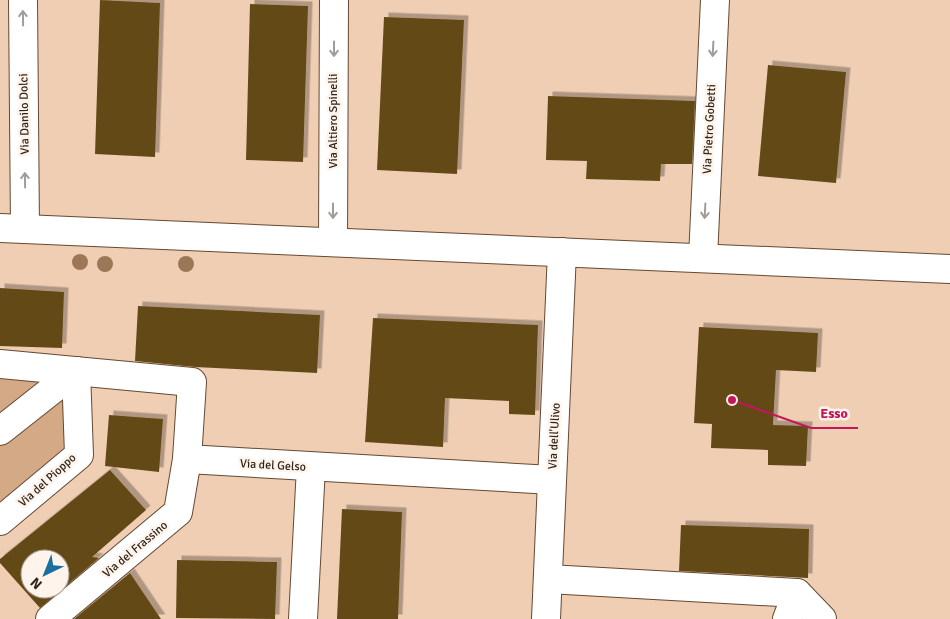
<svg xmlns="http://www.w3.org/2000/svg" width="950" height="619" font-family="Signika,sans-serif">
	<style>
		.green { fill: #d4a986 }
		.building { fill: #644a17; fill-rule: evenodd; filter: url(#shadow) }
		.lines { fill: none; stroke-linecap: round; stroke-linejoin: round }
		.minor-casing { stroke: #654932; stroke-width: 30 }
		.major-casing { stroke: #654932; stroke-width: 30 }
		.minor { stroke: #fff; stroke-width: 28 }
		.major { stroke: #fff; stroke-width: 28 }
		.tree { fill: #9b7756 }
		.oneway { stroke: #a29c98 }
		.labels { text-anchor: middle; stroke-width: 5; stroke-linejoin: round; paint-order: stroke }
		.street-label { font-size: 12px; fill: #30241a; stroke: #fef4ec }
		.leader { fill: none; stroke: #c2185b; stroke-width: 2 }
		.callout-dot { fill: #c2185b; stroke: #fef4ec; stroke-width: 2 }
		.callout-label { font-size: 14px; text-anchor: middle; font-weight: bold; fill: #c2185b; stroke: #fef4ec; stroke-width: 5; stroke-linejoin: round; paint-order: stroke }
	</style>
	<defs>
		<filter id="shadow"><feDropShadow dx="4.5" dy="-4.5" stdDeviation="0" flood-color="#0004"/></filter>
	</defs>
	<rect width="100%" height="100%" fill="#efceb3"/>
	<path class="green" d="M0,364L76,371L79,455L0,521Z"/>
	<g class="building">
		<path d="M100,0L160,3L155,157L95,154Z"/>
		<path d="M250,4L308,6L303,162L246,160Z"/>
		<path d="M384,17L464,20L457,174L377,170Z"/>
		<path d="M768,65L846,72L836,183L758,176Z"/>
		<path d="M548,96L695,101L692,164H661L660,181L586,179L587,161L546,160Z"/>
		<path d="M0,288L64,292L62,348L0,346Z"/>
		<path d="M138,306L320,315L317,373L195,367L135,361Z"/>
		<path d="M373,318L538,325L535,415L509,414V401L445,398L443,447L365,442Z"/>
		<path d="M699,327L818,333L816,372L776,370L773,425L808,426L806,466L768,465V450L711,448L712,424L694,423Z"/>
		<path d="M109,415L163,419L159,472L105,466Z"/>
		<path d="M110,470L146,510L92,557L99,558L40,608L0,563V559ZM30,559H60V589H30Z"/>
		<path d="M342,509L402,512L398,619H337Z"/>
		<path d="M681,525L809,529L808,578L679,571Z"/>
		<path d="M177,560L277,562L275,619L176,618Z"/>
		<path d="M130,573L161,619H74Z"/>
	</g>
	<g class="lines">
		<g class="minor-casing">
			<g id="minor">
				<path d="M23,0L25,229"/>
				<path d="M333,242L334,0"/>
				<path d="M703,258L715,0"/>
				<path d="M0,364L192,382L187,459L552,480"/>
				<path d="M0,431L76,371"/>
				<path d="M0,521L79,455L76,371"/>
				<path d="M548,579L797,593"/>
				<path d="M50,619L178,512L187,459"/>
				<path d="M303,619L311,467"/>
				<path d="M546,619L562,252"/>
				<path d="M787,619L797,593L822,619"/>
			</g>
		</g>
		<g class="major-casing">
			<path id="major" d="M0,228L950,269"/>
		</g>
		<use href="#minor" class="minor"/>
		<use href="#major" class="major"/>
	</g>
	<g class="tree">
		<circle cx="80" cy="262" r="8"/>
		<circle cx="105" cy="264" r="8"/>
		<circle cx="186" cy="264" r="8"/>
	</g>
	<defs><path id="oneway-shaft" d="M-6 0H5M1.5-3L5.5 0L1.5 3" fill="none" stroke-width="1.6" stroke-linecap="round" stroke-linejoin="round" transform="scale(1.25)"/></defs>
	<g class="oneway">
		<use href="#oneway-shaft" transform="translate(23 18) rotate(-91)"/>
		<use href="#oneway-shaft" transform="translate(334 49) rotate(90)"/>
		<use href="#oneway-shaft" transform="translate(713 49) rotate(93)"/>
		<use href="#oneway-shaft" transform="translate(25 180) rotate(-91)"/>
		<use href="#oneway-shaft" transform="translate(333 211) rotate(90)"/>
		<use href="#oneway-shaft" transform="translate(705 211) rotate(93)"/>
	</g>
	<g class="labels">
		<g class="street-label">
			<text transform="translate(24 114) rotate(-91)" y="4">Via Danilo Dolci</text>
			<text transform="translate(333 121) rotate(-90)" y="4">Via Altiero Spinelli</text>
			<text transform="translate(709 129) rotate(-87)" y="4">Via Pietro Gobetti</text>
			<text transform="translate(554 436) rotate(-87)" y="4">Via dell'Ulivo</text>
			<text transform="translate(273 465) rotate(3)" y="4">Via del Gelso</text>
			<text transform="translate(47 480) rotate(-42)" y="4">Via del Pioppo</text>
			<text transform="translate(135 549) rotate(-40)" y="4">Via del Frassino</text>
		</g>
	</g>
	<path class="leader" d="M732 400L811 428H858"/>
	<circle class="callout-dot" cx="732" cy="400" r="5"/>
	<g class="callout-label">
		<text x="834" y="418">Esso</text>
	</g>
	<g transform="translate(45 574) rotate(223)"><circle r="24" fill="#fef4ec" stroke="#aca198"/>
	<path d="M0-4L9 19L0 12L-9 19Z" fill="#1b6f9f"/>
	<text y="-8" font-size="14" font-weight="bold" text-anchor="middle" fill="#30241a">N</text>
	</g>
</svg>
